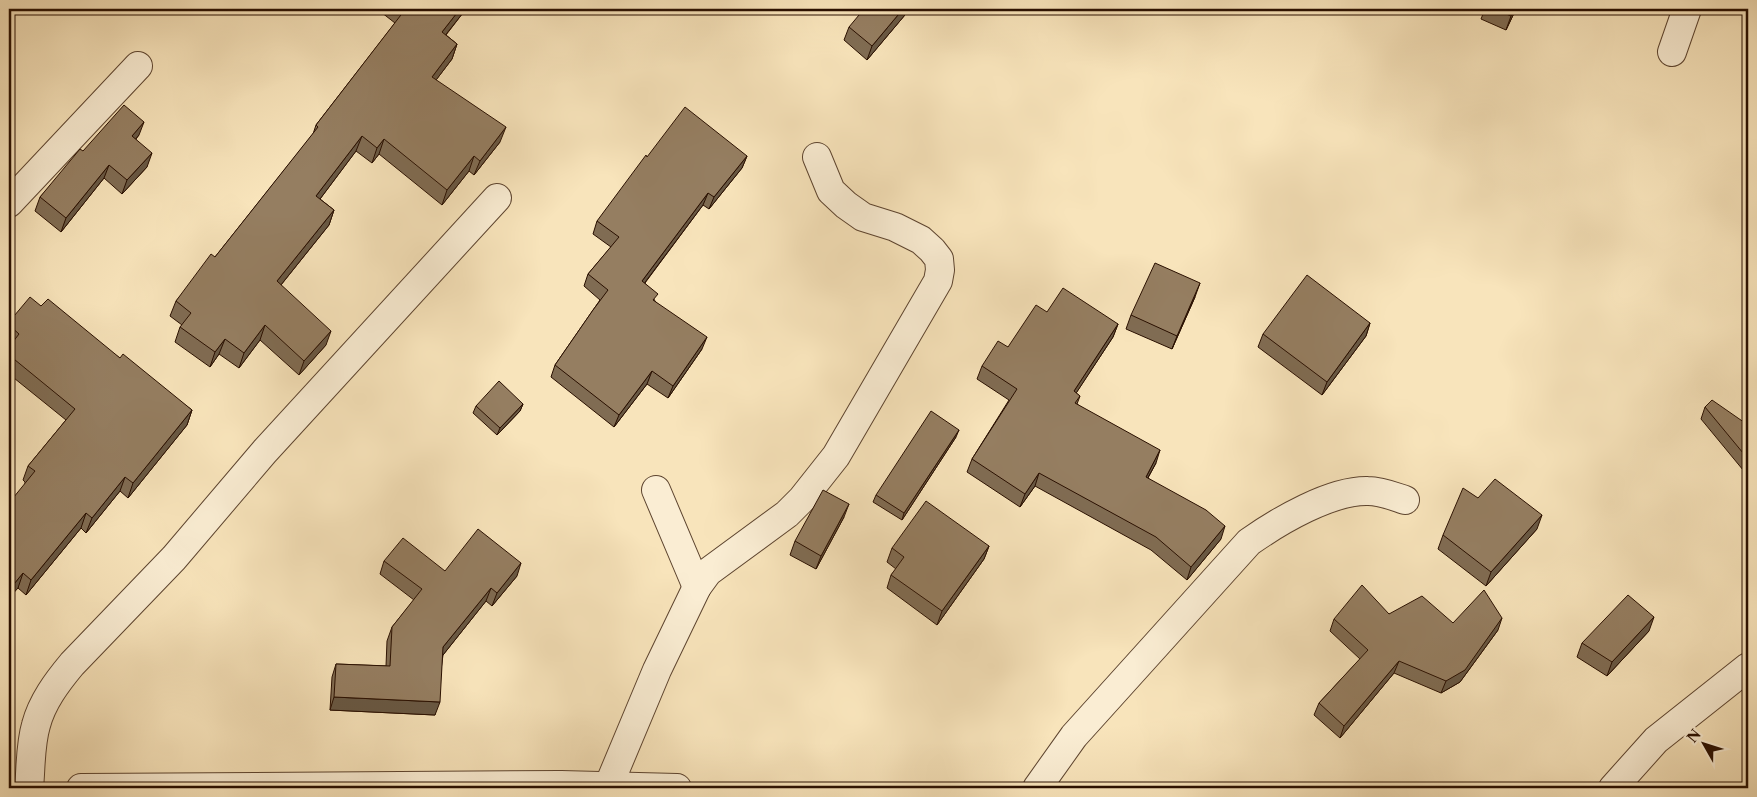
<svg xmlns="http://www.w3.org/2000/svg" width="1757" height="797" font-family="'Libre Caslon Text',serif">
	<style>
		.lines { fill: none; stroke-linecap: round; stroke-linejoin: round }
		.minor-casing { stroke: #5d442f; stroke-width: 30 }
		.minor { stroke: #faedd3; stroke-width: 28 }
		.wall { fill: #806c53; stroke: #290f00 }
		.shaded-wall { fill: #685844; stroke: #290f00 }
		.building { fill: #957e61; stroke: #290f00 }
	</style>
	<rect width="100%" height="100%" fill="#f8e4bb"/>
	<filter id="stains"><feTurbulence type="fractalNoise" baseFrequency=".004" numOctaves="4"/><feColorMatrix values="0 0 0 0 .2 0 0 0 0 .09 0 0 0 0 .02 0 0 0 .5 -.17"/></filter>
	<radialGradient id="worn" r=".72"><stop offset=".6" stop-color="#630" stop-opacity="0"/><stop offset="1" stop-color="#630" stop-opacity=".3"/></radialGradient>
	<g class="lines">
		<g class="minor-casing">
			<g id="minor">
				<path d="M1672,52L1687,9"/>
				<path d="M9,203L138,66"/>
				<path d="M656,490L697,587"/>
				<path d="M608,787L657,670L697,587L708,572L787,514L802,499L836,456L938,281L940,270L939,259L932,250L921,240L895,227L863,217L846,205L831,191L817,157"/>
				<path d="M29,788C31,768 30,745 36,725C42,702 57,682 72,664L174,558L265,451L497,198"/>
				<path d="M81,788L561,785L677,788"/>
				<path d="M1037,788L1074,736L1249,542C1279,521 1331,490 1368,491C1381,491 1393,496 1405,500"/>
				<path d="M1613,788L1656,740L1748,667"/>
			</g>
		</g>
		<use href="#minor" class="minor"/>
	</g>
	<g class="wall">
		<path d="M377,9H466L446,35L457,44L452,59L436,80L500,142L474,175L469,171L442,205L379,154L372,163L356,151L320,199L334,210L329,225L281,285L326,345L299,375L260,340L239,368L219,354L210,367L175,342L180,327L182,325L170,316L176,301L215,257L313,134L316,125L395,23Z"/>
		<path d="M910,9L867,60L844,40L849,27Z"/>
		<path d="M1485,9H1516L1506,30L1481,19Z"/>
		<path d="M139,135L136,139L147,167L122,194L104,178L61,232L35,211L40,197L83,151Z"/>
		<path d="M747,156L742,168L709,209L703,205L645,283L655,301L702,349L668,398L647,384L614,427L551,377L555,365L600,300L584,286L588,274L611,247L593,234L597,221Z"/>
		<path d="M1195,297L1172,349L1126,329L1131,315Z"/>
		<path d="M41,306L120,358L192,410L187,425L128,498L120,491L86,533L81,528L26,595L18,588L25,482L23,480L28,466L66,420L9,374V347L10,345L9,344V322Z"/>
		<path d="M1370,323L1366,336L1322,395L1258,347L1263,334Z"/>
		<path d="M1118,324L1113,337L1076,393L1080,396L1077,404L1156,463L1148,478L1221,539L1187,580L1151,550L1035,486L1020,507L967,472L972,459L1009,400L977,379L982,366L1008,347Z"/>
		<path d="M523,404L520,411L497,435L473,413L476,406Z"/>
		<path d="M1705,407L1748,425V476L1701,419Z"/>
		<path d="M956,437L902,520L873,502L876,495Z"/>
		<path d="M844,517L816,569L790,555L795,541Z"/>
		<path d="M1537,529L1486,586L1438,549L1443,535Z"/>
		<path d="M989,546L984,559L937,625L887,588L891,575L896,569L887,562L892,548Z"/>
		<path d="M384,561L445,571L517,576L492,606L486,601L443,655L435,715L330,710L332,677L336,664L386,666L387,641L392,627L414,600L380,574Z"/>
		<path d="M1389,614L1453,623L1498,630L1460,682L1441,693L1394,673L1340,738L1314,715L1319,703L1360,659L1330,631L1334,619Z"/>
		<path d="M1649,631L1607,676L1577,657L1582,643Z"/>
	</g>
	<g class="shaded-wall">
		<path d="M460,9H466L436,47L442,32Z"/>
		<path d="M903,9H910L867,60L872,46Z"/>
		<path d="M1515,9H1516L1506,30L1511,16Z"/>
		<path d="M457,44L452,59L427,92L432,77Z"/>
		<path d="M144,122L139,135L127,149L132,136Z"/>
		<path d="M506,127L500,142L474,175L480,161Z"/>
		<path d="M362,136L356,151L311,211L316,196Z"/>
		<path d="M384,139L379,154L372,163L377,148Z"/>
		<path d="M152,153L147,167L122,194L127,180Z"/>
		<path d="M474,156L469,171L442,205L447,190Z"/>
		<path d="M747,156L742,168L709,209L714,197Z"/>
		<path d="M109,165L104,178L61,232L66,218Z"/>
		<path d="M708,193L703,205L637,293L642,281Z"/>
		<path d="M334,210L329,225L272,296L277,281Z"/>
		<path d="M1200,283L1195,297L1172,349L1177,336Z"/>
		<path d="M1370,323L1366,336L1322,395L1327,382Z"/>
		<path d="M1118,324L1113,337L1069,404L1074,391Z"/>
		<path d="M265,325L260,340L239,368L244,353Z"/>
		<path d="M331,331L326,345L299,375L304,361Z"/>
		<path d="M707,337L702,349L668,398L673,386Z"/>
		<path d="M225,339L219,354L210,367L215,352Z"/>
		<path d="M652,371L647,384L614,427L619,415Z"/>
		<path d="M523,404L520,411L497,435L500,428Z"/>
		<path d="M192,410L187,425L128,498L133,483Z"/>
		<path d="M959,430L956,437L902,520L904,513Z"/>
		<path d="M1160,450L1156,463L1141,490L1146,477Z"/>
		<path d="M1039,473L1035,486L1020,507L1025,494Z"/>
		<path d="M125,477L120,491L86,533L92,518Z"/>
		<path d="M849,504L844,517L816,569L821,556Z"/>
		<path d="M86,513L81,528L26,595L31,580Z"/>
		<path d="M1542,515L1537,529L1486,586L1491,572Z"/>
		<path d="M1225,526L1221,539L1187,580L1191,567Z"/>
		<path d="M989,546L984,559L937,625L942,611Z"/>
		<path d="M521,563L517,576L492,606L497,593Z"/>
		<path d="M23,573L18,588L9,598V590Z"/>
		<path d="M491,588L486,601L439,660L443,647Z"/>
		<path d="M1654,617L1649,631L1607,676L1612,662Z"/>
		<path d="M1502,618L1498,630L1460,682L1441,693L1446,681Z"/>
		<path d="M1399,661L1394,673L1340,738L1344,726Z"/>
		<path d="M334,697L440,702L435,715L330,710Z"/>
	</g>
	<g class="building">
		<path d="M402,9H460L442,32L457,44L432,77L506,127L480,161L474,156L447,190L384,139L377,148L362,136L316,196L334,210L277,281L331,331L304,361L265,325L244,353L225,339L215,352L180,327L191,313L176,301L211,254L215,257L318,127L316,125L404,11Z"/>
		<path d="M864,9H903L872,46L849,27Z"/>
		<path d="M1494,9H1515L1511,16Z"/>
		<path d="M124,105L144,122L132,136L152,153L127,180L109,165L66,218L40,197L80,149L83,151Z"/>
		<path d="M685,107L747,156L714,197L708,193L642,281L658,294L653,300L707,337L673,386L652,371L619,415L555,365L593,310L608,290L588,274L619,237L597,221L646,155L647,157Z"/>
		<path d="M1155,263L1200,283L1177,336L1131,315Z"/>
		<path d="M1307,275L1370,323L1327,382L1263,334Z"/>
		<path d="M1063,288L1118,324L1074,391L1080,396L1075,403L1160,450L1146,477L1206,510L1225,526L1191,567L1156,537L1039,473L1025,494L972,459L1017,389L982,366L998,341L1008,347L1036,305L1047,312Z"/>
		<path d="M30,297L41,306L48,299L120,358L123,354L192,410L133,483L125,477L92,518L86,513L31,580L23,573L9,590V503L35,471L28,466L75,409L9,355V347L19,334L9,325V322Z"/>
		<path d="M499,381L523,404L500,428L476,406Z"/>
		<path d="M1712,400L1748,425V459L1705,407Z"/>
		<path d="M931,411L959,430L904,513L876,495Z"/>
		<path d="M1495,479L1542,515L1491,572L1443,535L1463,488L1478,498Z"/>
		<path d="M823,490L849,504L821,556L795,541Z"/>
		<path d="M926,501L989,546L942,611L891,575L904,557L892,548Z"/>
		<path d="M478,529L521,563L497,593L491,588L443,647L440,702L334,697L336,664L390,666L392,627L422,589L384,561L403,538L445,571Z"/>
		<path d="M1362,585L1389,614L1422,596L1453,623L1484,590L1502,618L1465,670L1446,681L1399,661L1344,726L1319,703L1368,650L1334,619Z"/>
		<path d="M1628,595L1654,617L1612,662L1582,643Z"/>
	</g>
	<rect width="1757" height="797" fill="none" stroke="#f8e4bb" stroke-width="30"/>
	<rect x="10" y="10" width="1737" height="777" fill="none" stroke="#290f00" stroke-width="2.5"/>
	<rect x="15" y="15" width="1727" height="767" fill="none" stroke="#290f00"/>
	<g transform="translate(1704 744) rotate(309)" stroke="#faedd3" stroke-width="4" paint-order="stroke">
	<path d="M0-4L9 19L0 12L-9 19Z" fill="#290f00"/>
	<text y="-8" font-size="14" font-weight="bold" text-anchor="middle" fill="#290f00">N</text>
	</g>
	<rect width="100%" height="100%" filter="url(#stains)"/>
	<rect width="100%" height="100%" fill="url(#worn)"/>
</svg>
